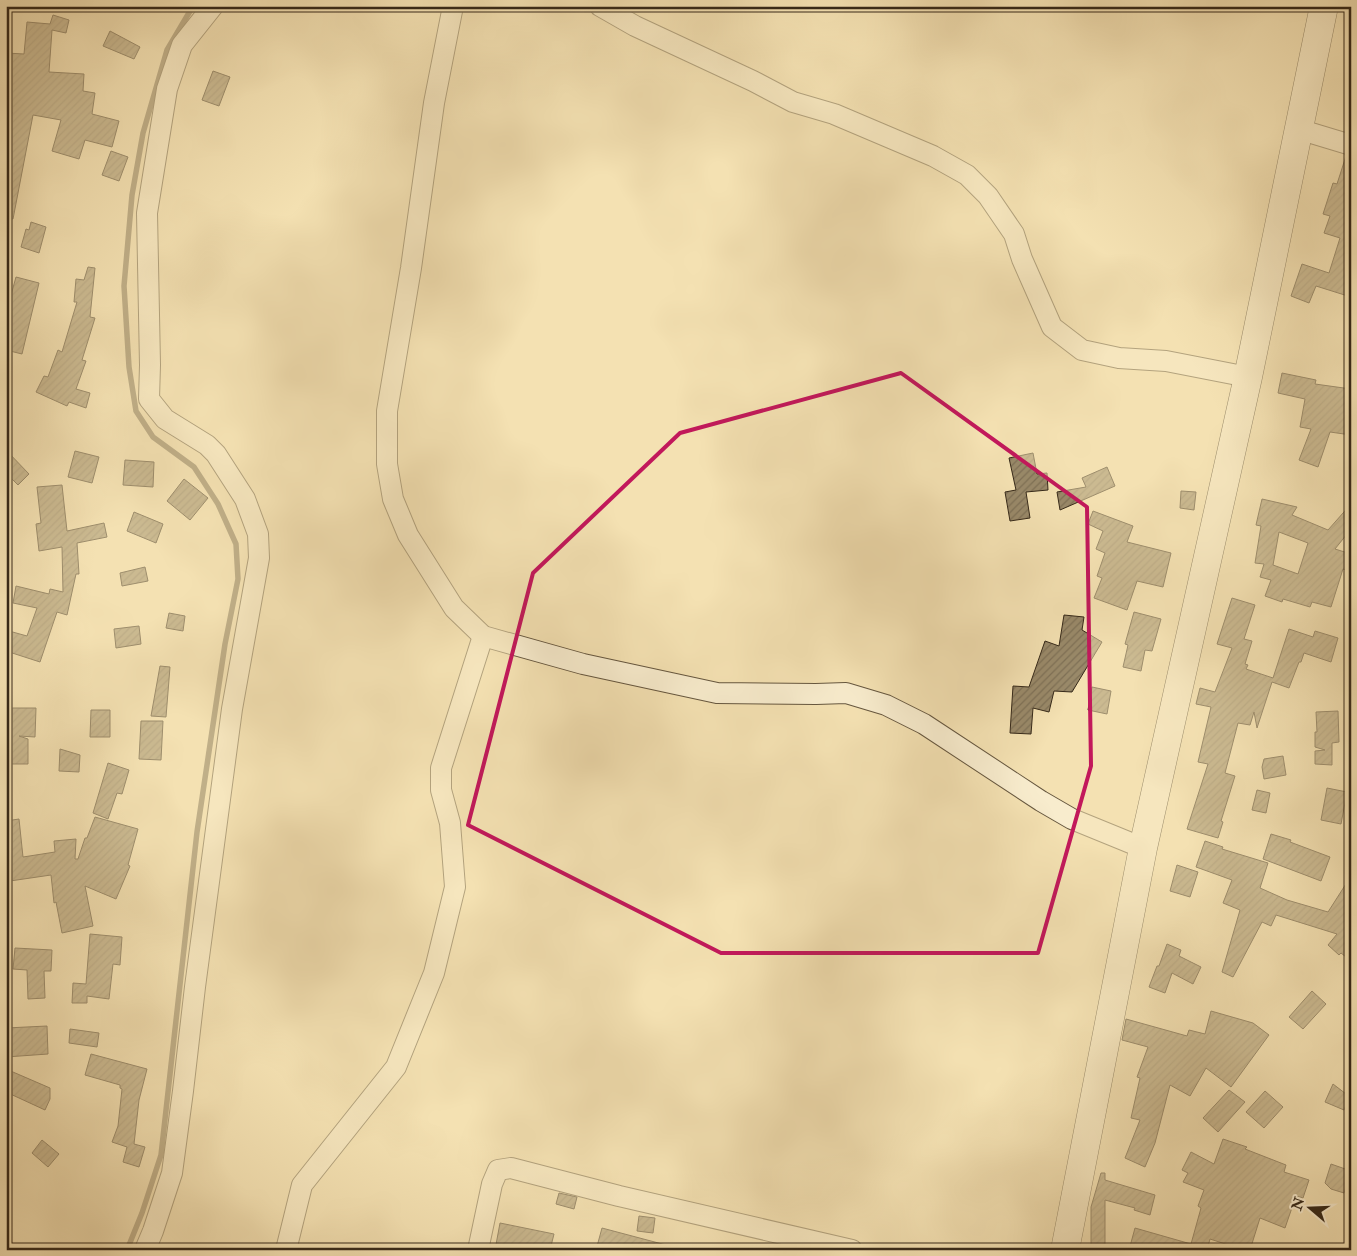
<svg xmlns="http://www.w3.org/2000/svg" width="1357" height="1256" font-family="'IM FELL Double Pica',serif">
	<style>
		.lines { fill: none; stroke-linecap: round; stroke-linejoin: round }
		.stream { stroke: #817256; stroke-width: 5.5 }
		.building { fill: url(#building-hatch); stroke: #362919; fill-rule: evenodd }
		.minor-casing { stroke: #66573f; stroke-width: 22 }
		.secondary-casing { stroke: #362919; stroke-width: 29 }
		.minor { stroke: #f8eccd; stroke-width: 20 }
		.secondary { stroke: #f8eccd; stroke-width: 28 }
		.marked { fill: none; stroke: #c2185b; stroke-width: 4; stroke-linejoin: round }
	</style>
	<defs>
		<pattern id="building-hatch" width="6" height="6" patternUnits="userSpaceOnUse" patternTransform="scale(1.25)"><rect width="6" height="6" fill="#998969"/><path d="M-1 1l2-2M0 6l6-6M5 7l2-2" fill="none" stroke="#7e7056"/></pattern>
	</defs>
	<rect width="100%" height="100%" fill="#f4e1b2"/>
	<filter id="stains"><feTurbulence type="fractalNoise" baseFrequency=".004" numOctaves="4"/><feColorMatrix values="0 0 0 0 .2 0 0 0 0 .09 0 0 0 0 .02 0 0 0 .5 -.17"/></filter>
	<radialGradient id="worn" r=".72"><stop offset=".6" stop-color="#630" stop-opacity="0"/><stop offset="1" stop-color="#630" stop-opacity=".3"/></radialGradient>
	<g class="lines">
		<path class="stream" d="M127,1250L142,1213L161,1155L197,832L225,644L238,579L236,544L218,504L194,467L153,437L136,411L129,367L124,286L132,195L143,133L167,50L193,6"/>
	</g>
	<g class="building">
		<path d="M53,15L69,20L66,33L52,30L49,72L84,74L83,91L95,93L92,114L119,121L112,147L85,140L79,159L52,151L61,120L33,115L13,219L6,218V142L12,112H6V53L24,54L27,22L50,24Z"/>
		<path d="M110,31L140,47L134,59L103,46Z"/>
		<path d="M213,71L230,77L219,106L202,100Z"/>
		<path d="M111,151L128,157L119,181L102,175Z"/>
		<path d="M1346,156L1351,157V297L1316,286L1309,303L1291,296L1302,264L1329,273L1340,238L1324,233L1330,216L1323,214L1333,183L1337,184Z"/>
		<path d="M31,222L46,227L39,253L21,247L26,229L29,230Z"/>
		<path d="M88,267L95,268L90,317L95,318L82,360L86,361L76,389L90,393L86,408L69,402L67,406L36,392L44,376L48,377L58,350L62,352L77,302H74L76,279L84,280Z"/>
		<path d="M16,277L39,283L22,354L6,350V313Z"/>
		<path d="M1282,373L1316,380L1315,384L1351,389L1347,416H1351V435L1330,432L1318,467L1299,460L1311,429L1300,427L1305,399L1278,393Z"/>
		<path d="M6,450L29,474L18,485L6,473Z"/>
		<path d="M75,451L99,457L92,483L68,477Z"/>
		<path d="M1033,453L1037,474L1047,473L1048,490L1026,492L1030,518L1010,521L1005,492L1016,490L1009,458Z"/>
		<path d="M125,460L154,462L153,487L123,485Z"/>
		<path d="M1107,467L1115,486L1060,510L1057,492L1086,487L1082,478Z"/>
		<path d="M184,479L208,498L190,520L167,501Z"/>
		<path d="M62,485L67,531L104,523L107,537L77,543L79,574H76L67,615L57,612L40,662L6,651V642L9,631L27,636L37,608L13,603L16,586L49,594L50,589L63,592L62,547L39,551L36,524L41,523L37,487Z"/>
		<path d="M1181,491L1196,492L1194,510L1180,508Z"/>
		<path d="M1262,499L1297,507L1292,515L1328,530L1351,504V529L1335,549L1351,554V572L1343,569L1331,607L1312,602L1310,607L1283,599L1282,602L1265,596L1271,580L1260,577L1264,564L1255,563L1261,526L1256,525ZM1279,532L1308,543L1298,574L1273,565Z"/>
		<path d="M1093,511L1133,526L1127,542L1171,553L1163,587L1137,581L1127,610L1094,598L1102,578L1097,576L1105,553L1096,549L1103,531L1088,524Z"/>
		<path d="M134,512L163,524L156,543L127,531Z"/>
		<path d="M145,567L148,581L122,586L120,573Z"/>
		<path d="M1232,598L1255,605L1244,639L1252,641L1245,664L1248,665L1246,669L1273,678L1289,629L1313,637L1315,631L1338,638L1331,662L1304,653L1301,662H1299L1289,688L1272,682L1257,728L1254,712L1250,725L1238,723L1225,773L1235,776L1221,821L1223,822L1218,838L1187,829L1208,764L1198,762L1211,707L1196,704L1200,688L1215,692L1232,648L1217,644Z"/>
		<path d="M1134,612L1161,619L1152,651L1145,650L1141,671L1123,667L1128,645L1125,644Z"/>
		<path d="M169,613L185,616L183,631L166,628Z"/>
		<path d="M1064,615L1084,617L1082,630L1102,642L1072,692L1054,691L1049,712L1033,708L1031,734L1010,733L1013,686L1029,687L1045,641L1059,646Z"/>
		<path d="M139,626L141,644L116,648L114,629Z"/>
		<path d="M160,666L170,667L166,717L151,716Z"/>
		<path d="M1092,687L1111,691L1107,714L1088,710Z"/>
		<path d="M12,708H36L35,737L19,736L28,739V764H11Z"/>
		<path d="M91,710H110V737H90Z"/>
		<path d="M1338,711L1339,742L1332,743V765L1315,764V751L1325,750L1315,747V732H1317L1316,712Z"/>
		<path d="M141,721H163L161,760L139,759Z"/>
		<path d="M60,749L80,755L79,772L59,771Z"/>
		<path d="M1283,756L1286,775L1264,779L1262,767L1264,759Z"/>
		<path d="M108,763L129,770L122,794L117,793L108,819L93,813Z"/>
		<path d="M1327,788L1347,792L1341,824L1321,820Z"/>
		<path d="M1257,790L1270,793L1266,813L1252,810Z"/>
		<path d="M95,817L138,829L128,865L130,866L116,899L85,886L93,926L62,933L56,902L54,903L51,875L10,881L6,856V821L19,819L23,857L55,852L54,841L76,839L75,859H78L85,838H87Z"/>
		<path d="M1271,834L1291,840L1290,842L1330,857L1321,881L1263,859Z"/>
		<path d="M1205,841L1223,847L1222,849L1268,863L1260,888L1287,900L1328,912L1351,876V961L1341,953L1339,955L1328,945L1337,934L1276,915L1271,926L1262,922L1233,977L1222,972L1240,910L1223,903L1232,880L1196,867Z"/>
		<path d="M1177,865L1198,872L1190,897L1170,891Z"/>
		<path d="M90,934L122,937L120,965L113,964L109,999L87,996V1003H72L73,983L86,984Z"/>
		<path d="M1167,944L1181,950L1179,956L1201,967L1193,984L1172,973L1165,993L1149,987L1157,966H1159Z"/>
		<path d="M15,948L52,950L51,971H44L45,998L28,999L27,970L13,969Z"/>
		<path d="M1312,991L1326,1004L1303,1029L1289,1017Z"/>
		<path d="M1211,1011L1253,1023L1269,1035L1231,1087L1206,1068L1190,1096L1170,1085L1155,1143L1145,1167L1125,1158L1140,1120L1131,1118L1140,1078L1137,1077L1148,1047L1122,1040L1126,1019L1187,1036L1189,1030L1205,1034Z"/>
		<path d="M47,1026L48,1054L6,1057V1028Z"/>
		<path d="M70,1029L99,1033L97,1047L69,1043Z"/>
		<path d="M91,1054L147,1069L139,1100L134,1144L145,1147L139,1167L123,1162L127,1147L112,1142L118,1126L122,1089L120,1088V1085L85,1075Z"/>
		<path d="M6,1069L50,1088V1099L45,1110L6,1092Z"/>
		<path d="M1333,1084L1350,1097L1344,1110L1325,1102Z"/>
		<path d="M1229,1090L1245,1102L1218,1132L1203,1118Z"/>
		<path d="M1265,1091L1283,1107L1264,1128L1246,1112Z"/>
		<path d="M1223,1139L1247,1147L1245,1149L1286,1165L1284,1172L1309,1180L1303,1198L1296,1196L1285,1228L1260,1218L1250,1250H1244L1210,1239L1207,1250H1129L1135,1228L1191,1244L1201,1208L1198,1206L1204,1190L1183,1182L1188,1173L1182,1170L1191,1152L1214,1164Z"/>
		<path d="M42,1140L59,1154L48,1167L32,1153Z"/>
		<path d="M1331,1164L1351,1171L1344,1193L1331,1189L1325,1183Z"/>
		<path d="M1101,1173H1105V1180L1155,1195L1150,1215L1134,1210L1135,1208L1105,1200V1245H1091V1207Z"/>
		<path d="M559,1193L577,1197L574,1209L556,1204Z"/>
		<path d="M639,1216L655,1218L653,1233L637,1231Z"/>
		<path d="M500,1223L554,1234L550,1250H495Z"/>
		<path d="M602,1228L666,1245V1250H596Z"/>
	</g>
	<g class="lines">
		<g class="minor-casing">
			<g id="minor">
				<path d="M453,6L434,103L411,268L387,411V464L393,499L408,535L454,608L483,636L583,664L717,693L816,694L846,693L886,705L924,724L1041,801L1072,819L1143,848"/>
				<path d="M600,6L635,26L753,81L793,102L834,114L933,156L967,175L988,196L1014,234L1022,259L1052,327L1082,350L1119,358L1166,361L1248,377"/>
				<path d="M1298,129L1351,145"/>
				<path d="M145,1250L153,1231L172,1173L183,1091L195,987L232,709L259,558L258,534L245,499L216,454L207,445L165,419L149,399L150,365L147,213L167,89L182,45L213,6"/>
				<path d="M286,1250L302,1185L396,1067L434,973L455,887L450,823L441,790V768L483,636"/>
				<path d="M478,1250L492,1184L498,1170L511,1168L619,1196L852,1250"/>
			</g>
		</g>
		<g class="secondary-casing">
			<path id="secondary" d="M1065,1250L1143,848L1248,377L1324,6"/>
		</g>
		<use href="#minor" class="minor"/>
		<use href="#secondary" class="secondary"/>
	</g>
	<path d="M0 0H1357V1256H0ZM901,373L1087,507L1091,766L1038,953H721L468,825L533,573L680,433Z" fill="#f4e1b2" fill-opacity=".55" fill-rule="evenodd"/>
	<path class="marked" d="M901,373L1087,507L1091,766L1038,953H721L468,825L533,573L680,433Z"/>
	<rect width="1357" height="1256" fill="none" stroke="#f4e1b2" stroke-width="25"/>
	<rect x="8" y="8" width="1342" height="1241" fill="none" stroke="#362919" stroke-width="2.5"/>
	<rect x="12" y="12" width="1332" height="1231" fill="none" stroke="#362919"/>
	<g transform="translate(1310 1208) rotate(289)" stroke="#f8eccd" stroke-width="4" paint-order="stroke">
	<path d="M0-4L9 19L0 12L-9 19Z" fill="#362919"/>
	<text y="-8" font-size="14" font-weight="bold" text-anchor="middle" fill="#362919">N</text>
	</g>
	<rect width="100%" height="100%" filter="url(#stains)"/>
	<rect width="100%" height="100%" fill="url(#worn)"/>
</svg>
